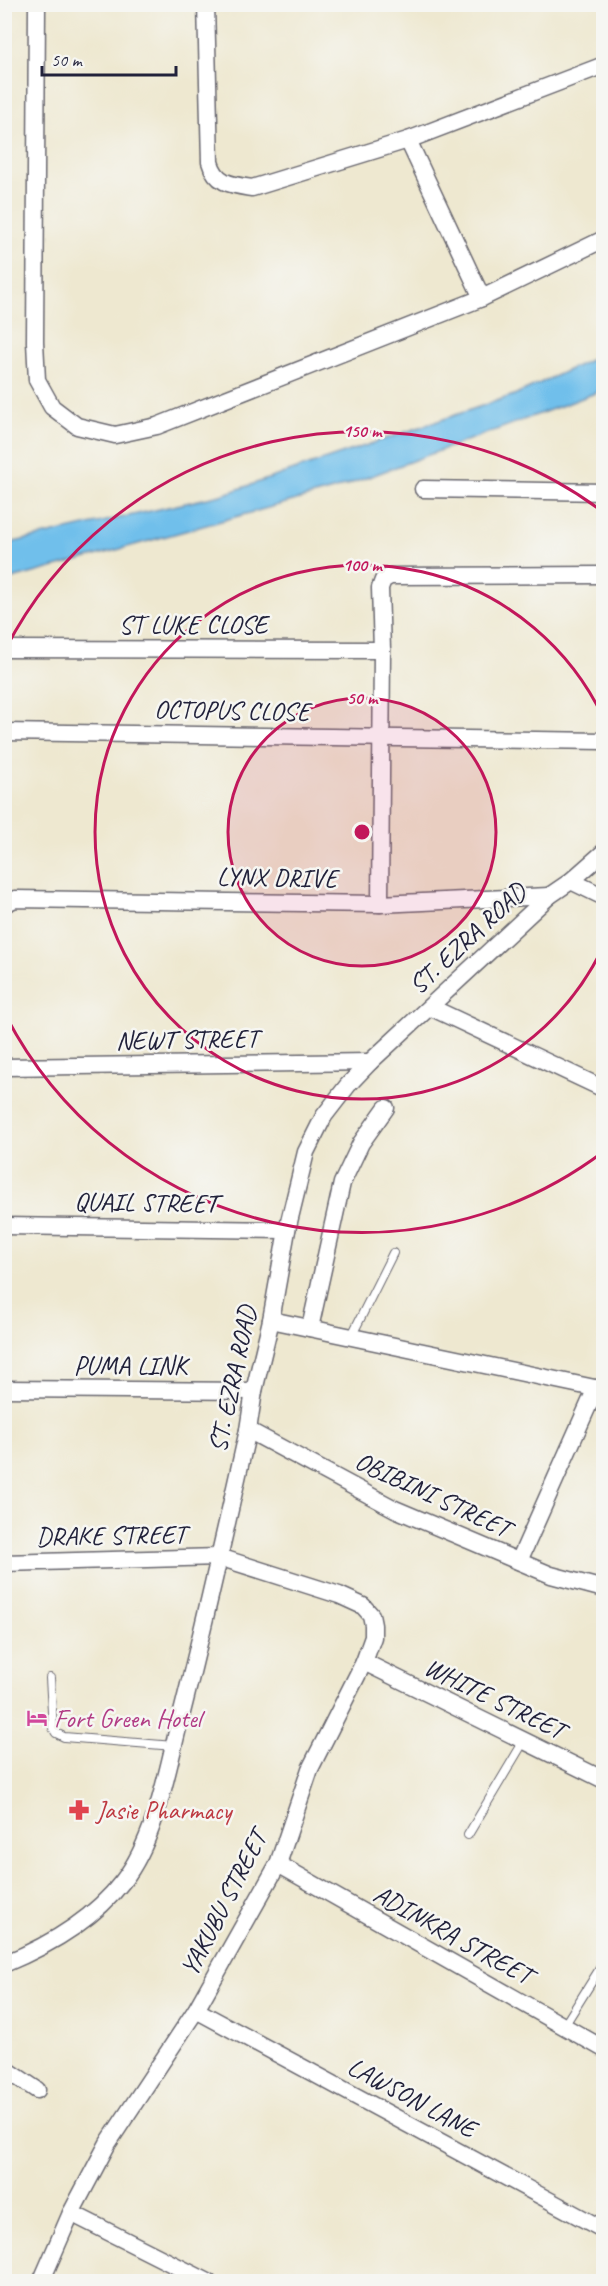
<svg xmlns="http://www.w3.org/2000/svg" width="608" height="2286" font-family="Caveat,sans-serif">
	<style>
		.water { fill: #70bfeb; stroke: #497093; stroke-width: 1.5 }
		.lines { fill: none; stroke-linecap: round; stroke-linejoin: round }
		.lane-casing { stroke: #69676f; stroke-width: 10 }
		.street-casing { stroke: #69676f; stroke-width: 19 }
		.lane { stroke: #fff; stroke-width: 8 }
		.street { stroke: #fff; stroke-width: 16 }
		.ring { fill: none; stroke: #c2185b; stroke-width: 3 }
		.labels { text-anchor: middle; stroke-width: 5; stroke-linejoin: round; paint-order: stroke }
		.street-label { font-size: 26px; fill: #22223b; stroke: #f6f6f2 }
		.hotel-label { font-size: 26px; fill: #b23c85; stroke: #f6f6f2; text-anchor: start }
		.health-label { font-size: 26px; fill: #be3a42; stroke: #f6f6f2; text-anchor: start }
		.centre { fill: #c2185b; stroke: #f6f6f2; stroke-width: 3 }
		.ring-label { font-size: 18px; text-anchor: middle; font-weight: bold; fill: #c2185b; stroke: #f6f6f2; stroke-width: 5; stroke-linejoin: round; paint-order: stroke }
	</style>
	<rect width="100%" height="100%" fill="#f6f6f2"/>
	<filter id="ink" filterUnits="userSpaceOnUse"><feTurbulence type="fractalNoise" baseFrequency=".0167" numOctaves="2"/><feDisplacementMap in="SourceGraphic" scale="12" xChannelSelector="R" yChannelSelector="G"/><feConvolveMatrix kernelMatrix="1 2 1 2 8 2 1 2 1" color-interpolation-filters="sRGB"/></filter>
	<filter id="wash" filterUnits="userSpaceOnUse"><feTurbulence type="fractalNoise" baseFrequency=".008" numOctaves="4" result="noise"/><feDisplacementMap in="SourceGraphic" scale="24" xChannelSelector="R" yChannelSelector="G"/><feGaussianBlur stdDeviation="1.35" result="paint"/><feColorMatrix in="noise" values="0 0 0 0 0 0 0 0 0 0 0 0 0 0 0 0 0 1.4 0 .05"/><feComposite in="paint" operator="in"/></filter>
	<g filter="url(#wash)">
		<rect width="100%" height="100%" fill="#eee8d0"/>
		<path class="water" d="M603,354V390L569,403L336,489L5,581V544L221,495L514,395Z"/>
	</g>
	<g filter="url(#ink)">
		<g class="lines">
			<g class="lane-casing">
				<g id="lane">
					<path d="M351,1337L393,1253"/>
					<path d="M50,1678L53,1728L56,1733L64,1737L174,1746"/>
					<path d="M468,1835L524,1741"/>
					<path d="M564,2026L604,1962"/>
				</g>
			</g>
			<g class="street-casing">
				<g id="street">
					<path d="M37,4L35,342L37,380L52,407L77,426L115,435L157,426L482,298L604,239"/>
					<path d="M206,4L210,162C216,184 232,185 252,188L408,140L604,65"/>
					<path d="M408,140L482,298"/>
					<path d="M423,489L604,492"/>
					<path d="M4,649L382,650"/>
					<path d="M4,732L604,741"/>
					<path d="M571,881L604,897"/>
					<path d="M4,904L15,899L380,904L549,896"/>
					<path d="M380,904L382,650L380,588L383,580L390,576L604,575"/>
					<path d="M430,1007L604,1089"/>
					<path d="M4,1067L370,1062"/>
					<path d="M4,1226L287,1230"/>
					<path d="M271,1320L604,1390"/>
					<path d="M310,1328L342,1183L361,1143L386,1108"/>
					<path d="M4,1389L254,1391"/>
					<path d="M248,1430L395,1509L551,1575L604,1589"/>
					<path d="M519,1561L596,1388"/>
					<path d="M4,1563L219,1557L339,1595L363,1606L371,1615L373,1625V1637L364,1662L310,1769L278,1864L196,2010L108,2143L71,2213L41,2282"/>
					<path d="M364,1662L604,1780"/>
					<path d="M278,1864L604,2049"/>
					<path d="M4,1964C48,1946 94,1919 123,1881C154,1841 165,1781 177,1732C203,1632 225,1531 248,1430L254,1391L271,1320L287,1230L306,1152L324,1116L348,1085L370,1062L549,896L571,881L604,852"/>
					<path d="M196,2010L604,2230"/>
					<path d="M4,2068L37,2090"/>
					<path d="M71,2213L208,2282"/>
				</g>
			</g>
			<use href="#lane" class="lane"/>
			<use href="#street" class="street"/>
		</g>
	</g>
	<circle cx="362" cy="832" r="134" fill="#c2185b" fill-opacity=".12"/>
	<g class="ring">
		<circle cx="362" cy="832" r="134"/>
		<path d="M603 947A267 267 0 1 1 603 717"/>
		<path d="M603 1152A401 401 0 0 1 5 1014M5 650A401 401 0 0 1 603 512"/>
	</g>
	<defs>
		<g id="hotel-bare" transform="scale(1.62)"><path d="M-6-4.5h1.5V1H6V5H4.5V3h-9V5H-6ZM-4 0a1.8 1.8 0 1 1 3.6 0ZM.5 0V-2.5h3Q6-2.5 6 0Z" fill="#d1479c" stroke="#f6f6f2" stroke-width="2.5" paint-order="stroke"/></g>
		<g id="pharmacy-bare" transform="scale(1.62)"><path d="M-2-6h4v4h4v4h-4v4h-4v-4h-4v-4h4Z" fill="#e0444e" stroke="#f6f6f2" stroke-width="2.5" paint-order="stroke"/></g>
	</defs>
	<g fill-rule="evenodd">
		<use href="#hotel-bare" x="37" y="1718"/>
		<use href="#pharmacy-bare" x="79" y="1810"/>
	</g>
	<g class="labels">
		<g class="street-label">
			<text x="193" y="633">ST LUKE CLOSE</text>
			<text transform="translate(232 710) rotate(1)" y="9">OCTOPUS CLOSE</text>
			<text transform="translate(277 877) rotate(1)" y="9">LYNX DRIVE</text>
			<text transform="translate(467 938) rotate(-43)" y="9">ST. EZRA ROAD</text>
			<text transform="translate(187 1039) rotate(-1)" y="9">NEWT STREET</text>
			<text transform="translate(146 1202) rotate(1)" y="9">QUAIL STREET</text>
			<text x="130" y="1374">PUMA LINK</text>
			<text transform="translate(232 1379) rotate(-78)" y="9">ST. EZRA ROAD</text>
			<text transform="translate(433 1494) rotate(25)" y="9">OBIBINI STREET</text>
			<text transform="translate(111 1535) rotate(-1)" y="9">DRAKE STREET</text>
			<text transform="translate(495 1698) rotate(26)" y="9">WHITE STREET</text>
			<text transform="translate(223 1903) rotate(-63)" y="9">YAKUBU STREET</text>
			<text transform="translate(453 1934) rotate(29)" y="9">ADINKRA STREET</text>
			<text transform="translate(412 2097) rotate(28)" y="9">LAWSON LANE</text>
		</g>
		<g class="hotel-label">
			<text x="54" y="1727">Fort Green Hotel</text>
		</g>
		<g class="health-label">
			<text x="96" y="1819">Jasie Pharmacy</text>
		</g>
	</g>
	<circle cx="362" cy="832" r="9" class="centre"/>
	<g class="ring-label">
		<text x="362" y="437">150 m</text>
		<text x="362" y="571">100 m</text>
		<text x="362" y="704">50 m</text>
	</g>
	<rect width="608" height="2286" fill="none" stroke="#f6f6f2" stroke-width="24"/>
	<path d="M42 66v9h134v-9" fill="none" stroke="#22223b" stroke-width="3"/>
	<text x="51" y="66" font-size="18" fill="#22223b" stroke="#f6f6f2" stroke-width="4.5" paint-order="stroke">50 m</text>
</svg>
